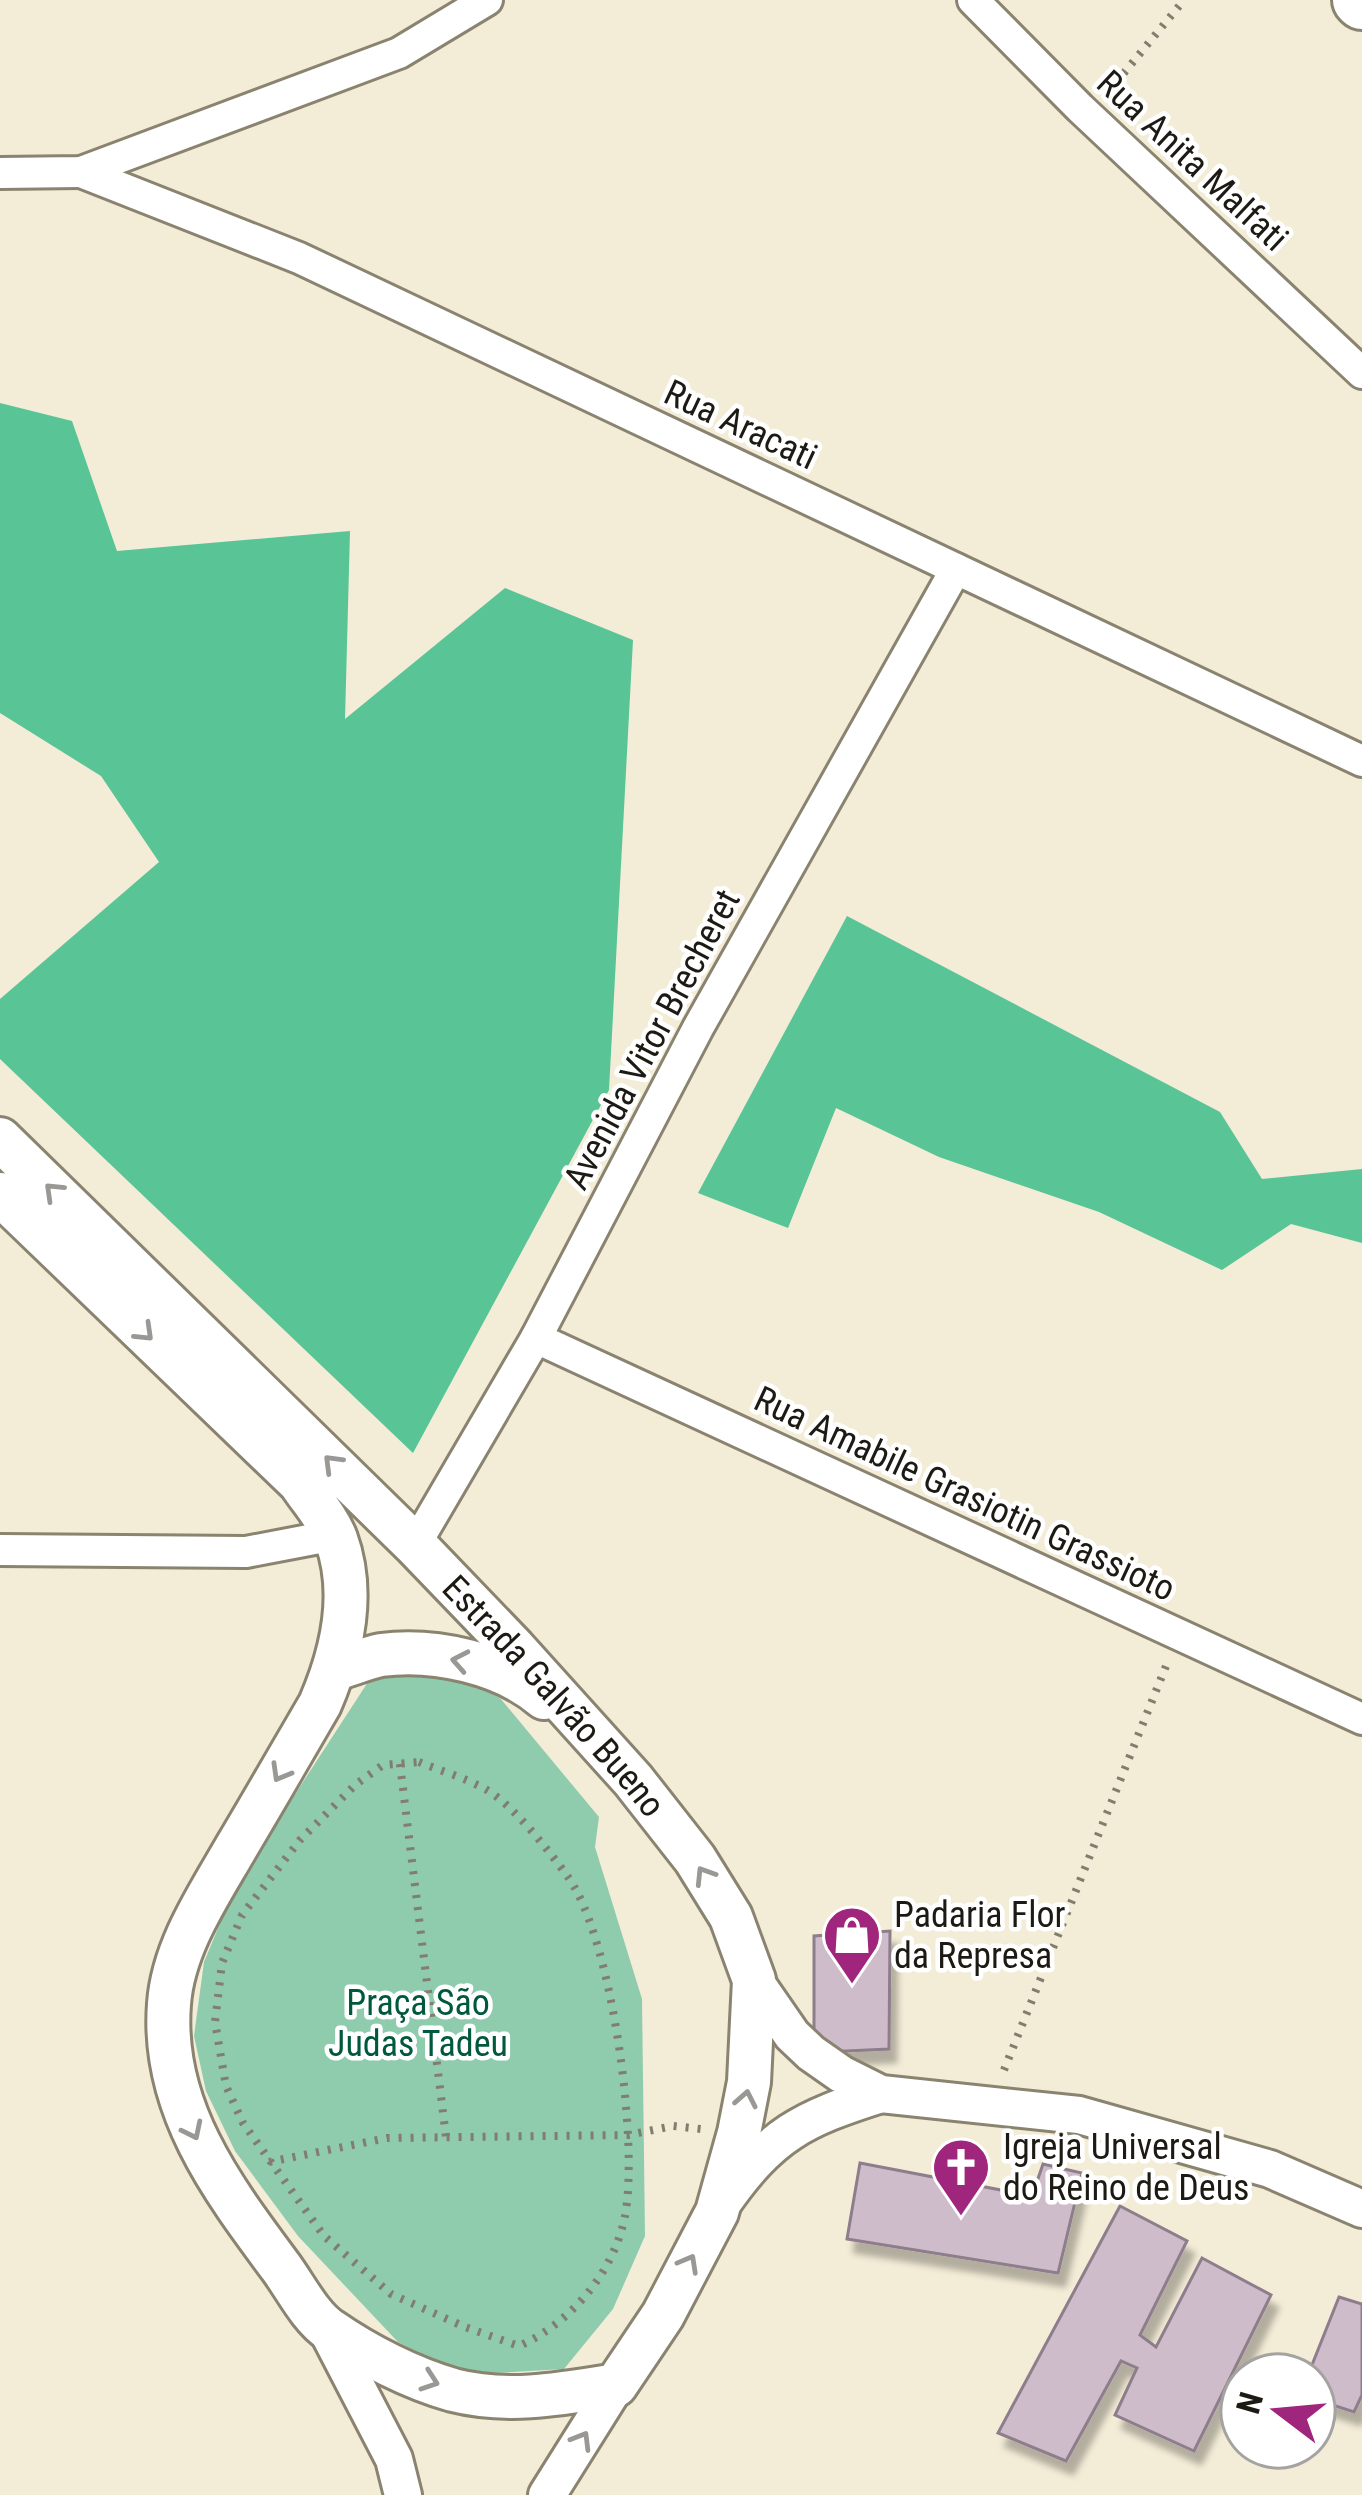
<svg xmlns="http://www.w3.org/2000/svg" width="1362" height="2495" font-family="'Roboto Condensed',sans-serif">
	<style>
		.green { fill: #8fcbad }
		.forest { fill: #59c496 }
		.building { fill: #cfbccb; stroke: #8e7d8b; stroke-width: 3; filter: url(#shadow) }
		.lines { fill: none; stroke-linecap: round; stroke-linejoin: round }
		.minor-casing { stroke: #898370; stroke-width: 36 }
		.tertiary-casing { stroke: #898370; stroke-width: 42 }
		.secondary-casing { stroke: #898370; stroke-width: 48 }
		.motorway-casing { stroke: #898370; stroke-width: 60 }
		.path { stroke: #817d6f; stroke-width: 8; stroke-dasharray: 3 9; stroke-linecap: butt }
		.minor { stroke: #fff; stroke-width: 30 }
		.tertiary { stroke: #fff; stroke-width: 36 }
		.secondary { stroke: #fff; stroke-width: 42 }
		.motorway { stroke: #fff; stroke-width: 54 }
		.oneway { stroke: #999895 }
		.labels { text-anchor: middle; stroke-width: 9; stroke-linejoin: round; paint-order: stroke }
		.street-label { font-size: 36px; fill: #1c1a13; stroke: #fff }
		.poi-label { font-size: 36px; fill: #1c1a13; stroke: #fff; text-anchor: start }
		.park-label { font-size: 36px; fill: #00593c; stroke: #fff }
	</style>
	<defs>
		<filter id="shadow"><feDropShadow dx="7" dy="13" stdDeviation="3" flood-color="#0004"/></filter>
	</defs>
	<rect width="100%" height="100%" fill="#f3ecd7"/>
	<path class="green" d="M398,1667L442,1668L500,1698L599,1817L595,1847L642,1999L645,2236L613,2309L564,2369L462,2375L398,2342L298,2236L235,2151L206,2091L194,2036L204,1962L236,1885L368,1682Z"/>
	<g class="forest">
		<path d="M0,403L72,421L117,551L350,531L345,719L505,588L633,640L609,1090L413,1453L0,1059V999L159,862L101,776L0,713Z"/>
		<path d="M847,916L1220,1112L1262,1179L1362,1169V1243L1291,1224L1222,1270L1099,1212L939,1157L836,1108L788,1228L698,1193Z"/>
	</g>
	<g class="building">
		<path d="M890,1931L889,2049L824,2052L814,2036V1936Z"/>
		<path d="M860,2163L1032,2196L1043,2164L1082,2173L1058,2273L847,2239Z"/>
		<path d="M1120,2206L1187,2241L1140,2335L1156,2347L1202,2258L1271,2295L1194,2451L1115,2415L1137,2368L1121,2361L1066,2461L998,2433Z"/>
		<path d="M1339,2297L1362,2304V2395L1354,2412L1314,2399V2375H1308Z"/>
	</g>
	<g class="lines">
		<g class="minor-casing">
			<g id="minor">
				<path d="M973,0L1080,108L1362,373"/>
				<path d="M81,172L299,258L1362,761"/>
				<path d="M0,173L81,172L399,53L487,0"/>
				<path d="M536,1338L1362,1719"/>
				<path d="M415,1545L536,1338L698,1028L956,569"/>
				<path d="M0,1550L246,1552L335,1535"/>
			</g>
		</g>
		<g class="tertiary-casing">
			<g id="tertiary">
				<path d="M754,1980L792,2035L811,2053L841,2074L881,2094L1079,2115L1270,2169L1362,2209"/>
				<path d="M722,2204C771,2134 802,2119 881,2094"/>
				<path d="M326,2328L394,2459L403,2495"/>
				<path d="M547,2495L616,2385"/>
			</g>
		</g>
		<g class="secondary-casing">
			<g id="secondary">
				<path id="s1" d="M0,1139L415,1545L514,1648L633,1780L695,1859L731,1917L754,1980L749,2082L739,2133L717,2212L663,2315L616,2385C561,2394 508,2404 453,2390C411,2378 366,2355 330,2330C310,2317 295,2286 280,2266C222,2188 161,2107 169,2004C173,1947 209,1895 237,1846C265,1799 292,1752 320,1704C342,1653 356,1594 336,1539C329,1520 312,1501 300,1483L0,1194"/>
				<path d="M335,1669C350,1665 366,1658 381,1655C434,1648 503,1663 544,1698"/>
			</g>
		</g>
		<g class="motorway-casing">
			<path id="motorway" d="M1360,0L1362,2"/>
		</g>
		<g class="path">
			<path d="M1106,89L1119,79L1184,0"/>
			<path d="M419,1762C441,1771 466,1778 487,1790C514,1806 549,1851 568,1877C612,1938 639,2142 625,2216C614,2272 571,2323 519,2346L465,2327L391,2294L324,2236L243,2123L226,2086L215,2022L222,1963L242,1915L300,1840L355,1785L383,1765Z"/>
			<path d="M400,1764L446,2137"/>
			<path d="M1004,2070L1168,1661"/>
			<path d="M269,2162L387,2138L628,2135L673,2126L701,2129"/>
		</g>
		<use href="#minor" class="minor"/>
		<use href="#tertiary" class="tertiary"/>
		<use href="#secondary" class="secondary"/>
		<use href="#motorway" class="motorway"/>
	</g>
	<defs><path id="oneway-chevron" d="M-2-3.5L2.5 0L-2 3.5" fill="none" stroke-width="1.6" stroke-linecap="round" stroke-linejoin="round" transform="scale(3)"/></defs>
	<g class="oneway">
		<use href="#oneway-chevron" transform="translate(53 1191) rotate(-136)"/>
		<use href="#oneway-chevron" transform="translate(145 1333) rotate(44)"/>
		<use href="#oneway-chevron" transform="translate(332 1463) rotate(-135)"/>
		<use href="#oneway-chevron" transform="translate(460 1661) rotate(-169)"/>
		<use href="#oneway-chevron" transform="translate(280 1773) rotate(120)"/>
		<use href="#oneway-chevron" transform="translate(704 1875) rotate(-122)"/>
		<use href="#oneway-chevron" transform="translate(746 2099) rotate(-79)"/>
		<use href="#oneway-chevron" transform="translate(193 2131) rotate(64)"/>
		<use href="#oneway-chevron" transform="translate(689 2263) rotate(-61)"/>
		<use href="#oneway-chevron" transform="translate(430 2381) rotate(19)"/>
		<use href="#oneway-chevron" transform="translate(582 2440) rotate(-59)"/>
	</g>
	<defs>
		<g id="shop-pin" transform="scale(3)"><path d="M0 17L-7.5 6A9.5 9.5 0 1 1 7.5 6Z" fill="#a0257c" stroke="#fff"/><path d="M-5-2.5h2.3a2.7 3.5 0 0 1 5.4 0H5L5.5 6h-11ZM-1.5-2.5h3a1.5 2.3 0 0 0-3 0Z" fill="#fff"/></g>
		<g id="church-pin" transform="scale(3)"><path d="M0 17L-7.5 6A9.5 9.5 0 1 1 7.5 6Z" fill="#a0257c" stroke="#fff"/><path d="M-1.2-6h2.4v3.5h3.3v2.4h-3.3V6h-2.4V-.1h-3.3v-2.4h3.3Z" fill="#fff"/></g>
	</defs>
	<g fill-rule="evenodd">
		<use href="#shop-pin" x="852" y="1935"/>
		<use href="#church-pin" x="961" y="2167"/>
	</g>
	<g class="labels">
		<g class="street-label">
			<text transform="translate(1193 160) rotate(43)" y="13">Rua Anita Malfati</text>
			<text transform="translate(741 424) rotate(25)" y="13">Rua Aracati</text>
			<text transform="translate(651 1039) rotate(-62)" y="13">Avenida Vitor Brecheret</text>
			<text transform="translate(965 1493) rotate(25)" y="13">Rua Amabile Grasiotin Grassioto</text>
			<text dy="13" stroke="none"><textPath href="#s1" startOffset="786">Estrada Galvão Bueno</textPath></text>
		</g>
		<g class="poi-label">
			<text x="894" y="1927">Padaria Flor<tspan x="894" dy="41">da Represa</tspan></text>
			<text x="1003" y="2159">Igreja Universal<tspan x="1003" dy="41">do Reino de Deus</tspan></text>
		</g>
		<g class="park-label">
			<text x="418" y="2015">Praça São<tspan x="418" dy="41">Judas Tadeu</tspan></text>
		</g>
	</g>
	<g transform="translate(1278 2411) rotate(286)"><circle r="57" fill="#ffffff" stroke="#a4a3a1" stroke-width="3"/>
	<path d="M0-9L21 45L0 30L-21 45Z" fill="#a0257c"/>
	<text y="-18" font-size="33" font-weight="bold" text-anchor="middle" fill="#1c1a13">N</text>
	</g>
</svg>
